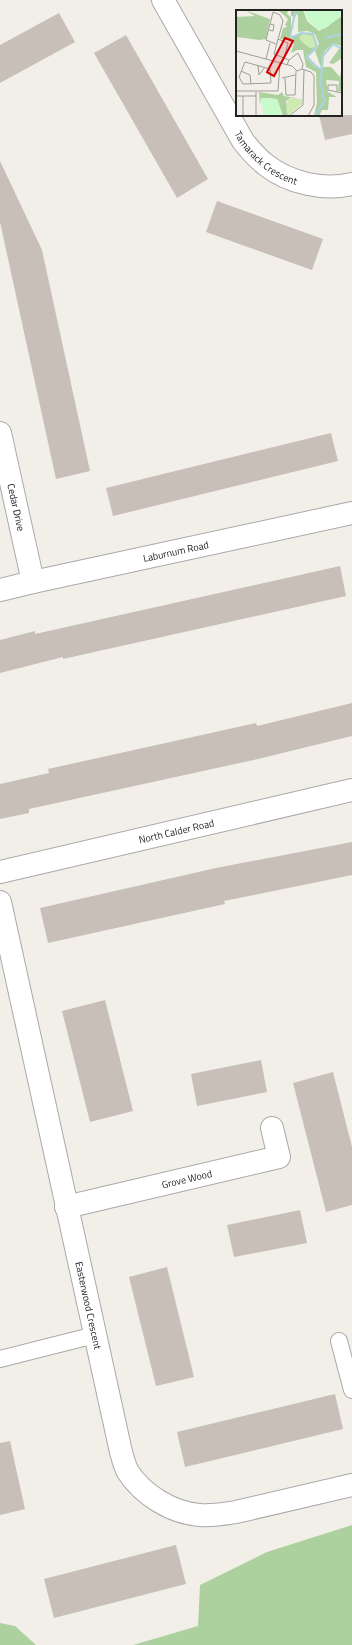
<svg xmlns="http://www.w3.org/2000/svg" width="352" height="1645" font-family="'Titillium Web',sans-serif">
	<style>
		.forest { fill: #add19e }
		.building { fill: #c7bfb8 }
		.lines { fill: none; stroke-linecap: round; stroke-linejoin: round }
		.service-casing { stroke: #a9a9a9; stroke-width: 18 }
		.minor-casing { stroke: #a9a9a9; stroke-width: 24 }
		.tertiary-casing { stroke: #a9a9a9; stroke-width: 24 }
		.service { stroke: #fff; stroke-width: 16 }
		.minor { stroke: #fff; stroke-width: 22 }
		.tertiary { stroke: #fff; stroke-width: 22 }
		.labels { text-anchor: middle; stroke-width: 4; stroke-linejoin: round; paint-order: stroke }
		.street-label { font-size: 10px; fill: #222; stroke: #fff }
		.inset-river { fill: none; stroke: #aad3df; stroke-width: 2 }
		.inset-road { fill: none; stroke: #9f9d99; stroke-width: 1 }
		.view { fill: #d40000; fill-opacity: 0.15; stroke: #d40000; stroke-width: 2 }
		.inset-edge { fill: none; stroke: #222; stroke-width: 2 }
	</style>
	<rect width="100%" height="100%" fill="#f2efe9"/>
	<g class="forest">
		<path d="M352,1525V1645H133L198,1626L200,1585L267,1552Z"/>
		<path d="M0,1623L15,1626L36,1645H0Z"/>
	</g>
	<g class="building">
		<path d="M59,13L75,42L0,83V45Z"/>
		<path d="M126,35L208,179L177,198L94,53Z"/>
		<path d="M319,115H352V134L325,140Z"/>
		<path d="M0,161L42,250L90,471L56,479L0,222Z"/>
		<path d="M217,201L323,239L312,270L206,232Z"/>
		<path d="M331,433L338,461L113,516L106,488Z"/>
		<path d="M340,566L346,596L63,659V657L0,673V640L35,631V634Z"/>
		<path d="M352,703V736L258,759L29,809V813L0,819V784L49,773L48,769L256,723L257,726Z"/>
		<path d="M352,842V875L224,901L225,904L48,943L40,908L216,868Z"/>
		<path d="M105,1000L133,1111L90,1122L62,1011Z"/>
		<path d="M261,1060L267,1092L197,1106L191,1074Z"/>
		<path d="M333,1072L352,1147V1205L326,1212L293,1083Z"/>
		<path d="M300,1210L307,1243L234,1257L227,1225Z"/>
		<path d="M167,1267L194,1377L156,1386L129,1277Z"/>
		<path d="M335,1394L343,1429L185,1467L177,1432Z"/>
		<path d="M10,1441L25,1509L0,1515V1443Z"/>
		<path d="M176,1545L186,1584L54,1618L44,1579Z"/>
	</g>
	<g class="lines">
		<g class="service-casing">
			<g id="service">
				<path d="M339,1341L352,1390"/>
				<path d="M0,1359L95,1335"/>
			</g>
		</g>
		<g class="minor-casing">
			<g id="minor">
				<path id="s1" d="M163,0L243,141C250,150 257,158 266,165C289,183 324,191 352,184"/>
				<path id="s2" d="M0,433L33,582"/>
				<path id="s3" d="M0,872L352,790"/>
				<path id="s4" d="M0,902L121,1452C123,1459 125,1467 128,1472C143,1495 172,1513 200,1515C212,1516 224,1514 236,1512L352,1485"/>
				<path id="s5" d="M66,1207L279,1157L272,1128"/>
			</g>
		</g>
		<g class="tertiary-casing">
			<g id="tertiary">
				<path id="s6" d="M0,590L33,582L352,513"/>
			</g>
		</g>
		<use href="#service" class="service"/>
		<use href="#minor" class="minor"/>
		<use href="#tertiary" class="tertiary"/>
	</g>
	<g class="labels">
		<g class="street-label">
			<text dy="4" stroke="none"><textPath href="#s1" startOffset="191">Tamarack Crescent</textPath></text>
			<text dy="4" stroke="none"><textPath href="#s2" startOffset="76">Cedar Drive</textPath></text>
			<text dy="4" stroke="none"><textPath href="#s6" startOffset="180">Laburnum Road</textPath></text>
			<text dy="4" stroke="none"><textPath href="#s3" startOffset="181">North Calder Road</textPath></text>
			<text dy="4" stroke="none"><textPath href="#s5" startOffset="124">Grove Wood</textPath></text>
			<text dy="4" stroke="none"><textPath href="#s4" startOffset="413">Easterwood Crescent</textPath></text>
		</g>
	</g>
	<g transform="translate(236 10)">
		<rect width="106" height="106" fill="#f2efe9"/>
		<path d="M67,24L77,26L80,31L79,37L74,38L66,32L63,28ZM52,89H66V94L51,106L49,99Z" fill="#cdebb0"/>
		<path d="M9,0L34,9L30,29L23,30L0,27V7L19,6ZM42,0L52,1L51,4L55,7V28L66,23L76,24L78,27L81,35L70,47L78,56L87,60V57H95L104,67L106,57V82L102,81L103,71L90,70L92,82L101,87H93L92,100H86L83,106H78L81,93L80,62L70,57L67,40H61L55,43L58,33L56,30L44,29L47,18L51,17L49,15L52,9ZM67,24L77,26L80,31L79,37L74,38L66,32L63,28ZM55,0H67L71,11L83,21L106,6V48L97,54L93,53L105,36L97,33L88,42L85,58L79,41L83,34L79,24L72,21L62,22V6L61,4L58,7L55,6ZM23,82L42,85L46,82L48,86L65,89L54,88L50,91L51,106H47L41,89L25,88L24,95Z" fill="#add19e" fill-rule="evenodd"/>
		<path d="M68,0H106V5L90,18L82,20L71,9ZM31,88L41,89L47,106H28L25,89Z" fill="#c8facc"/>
		<path class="inset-river" d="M60,0L54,26L57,27L65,23L77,24L81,37L71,47L82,58L86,59L87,46L97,34L106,39M90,28L106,24M79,106L89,90L86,87L87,80L84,73L86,59"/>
		<path class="inset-road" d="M33,20L37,21L38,15L34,14M42,29L52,33L48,48M40,34L30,30L37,2L44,5L47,11L38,44L53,50M0,41L56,56L61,61L66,59L75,62L78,66V95L72,106M30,49L34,33M9,52L34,59L35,73L7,74L3,67ZM22,55L23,65L29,57M51,55L53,50L62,43L67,54L66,59M5,61L14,65L15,74M46,68L59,65M49,68L50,85H59L60,61M0,81H42L44,53M20,82V106M101,82L92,80V75H101V82L106,83M0,86H20M7,86V106M53,106L67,95L68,60"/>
		<path class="view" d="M49,28L57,31L38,66L31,62Z"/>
		<rect width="106" height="106" class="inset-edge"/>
	</g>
</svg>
